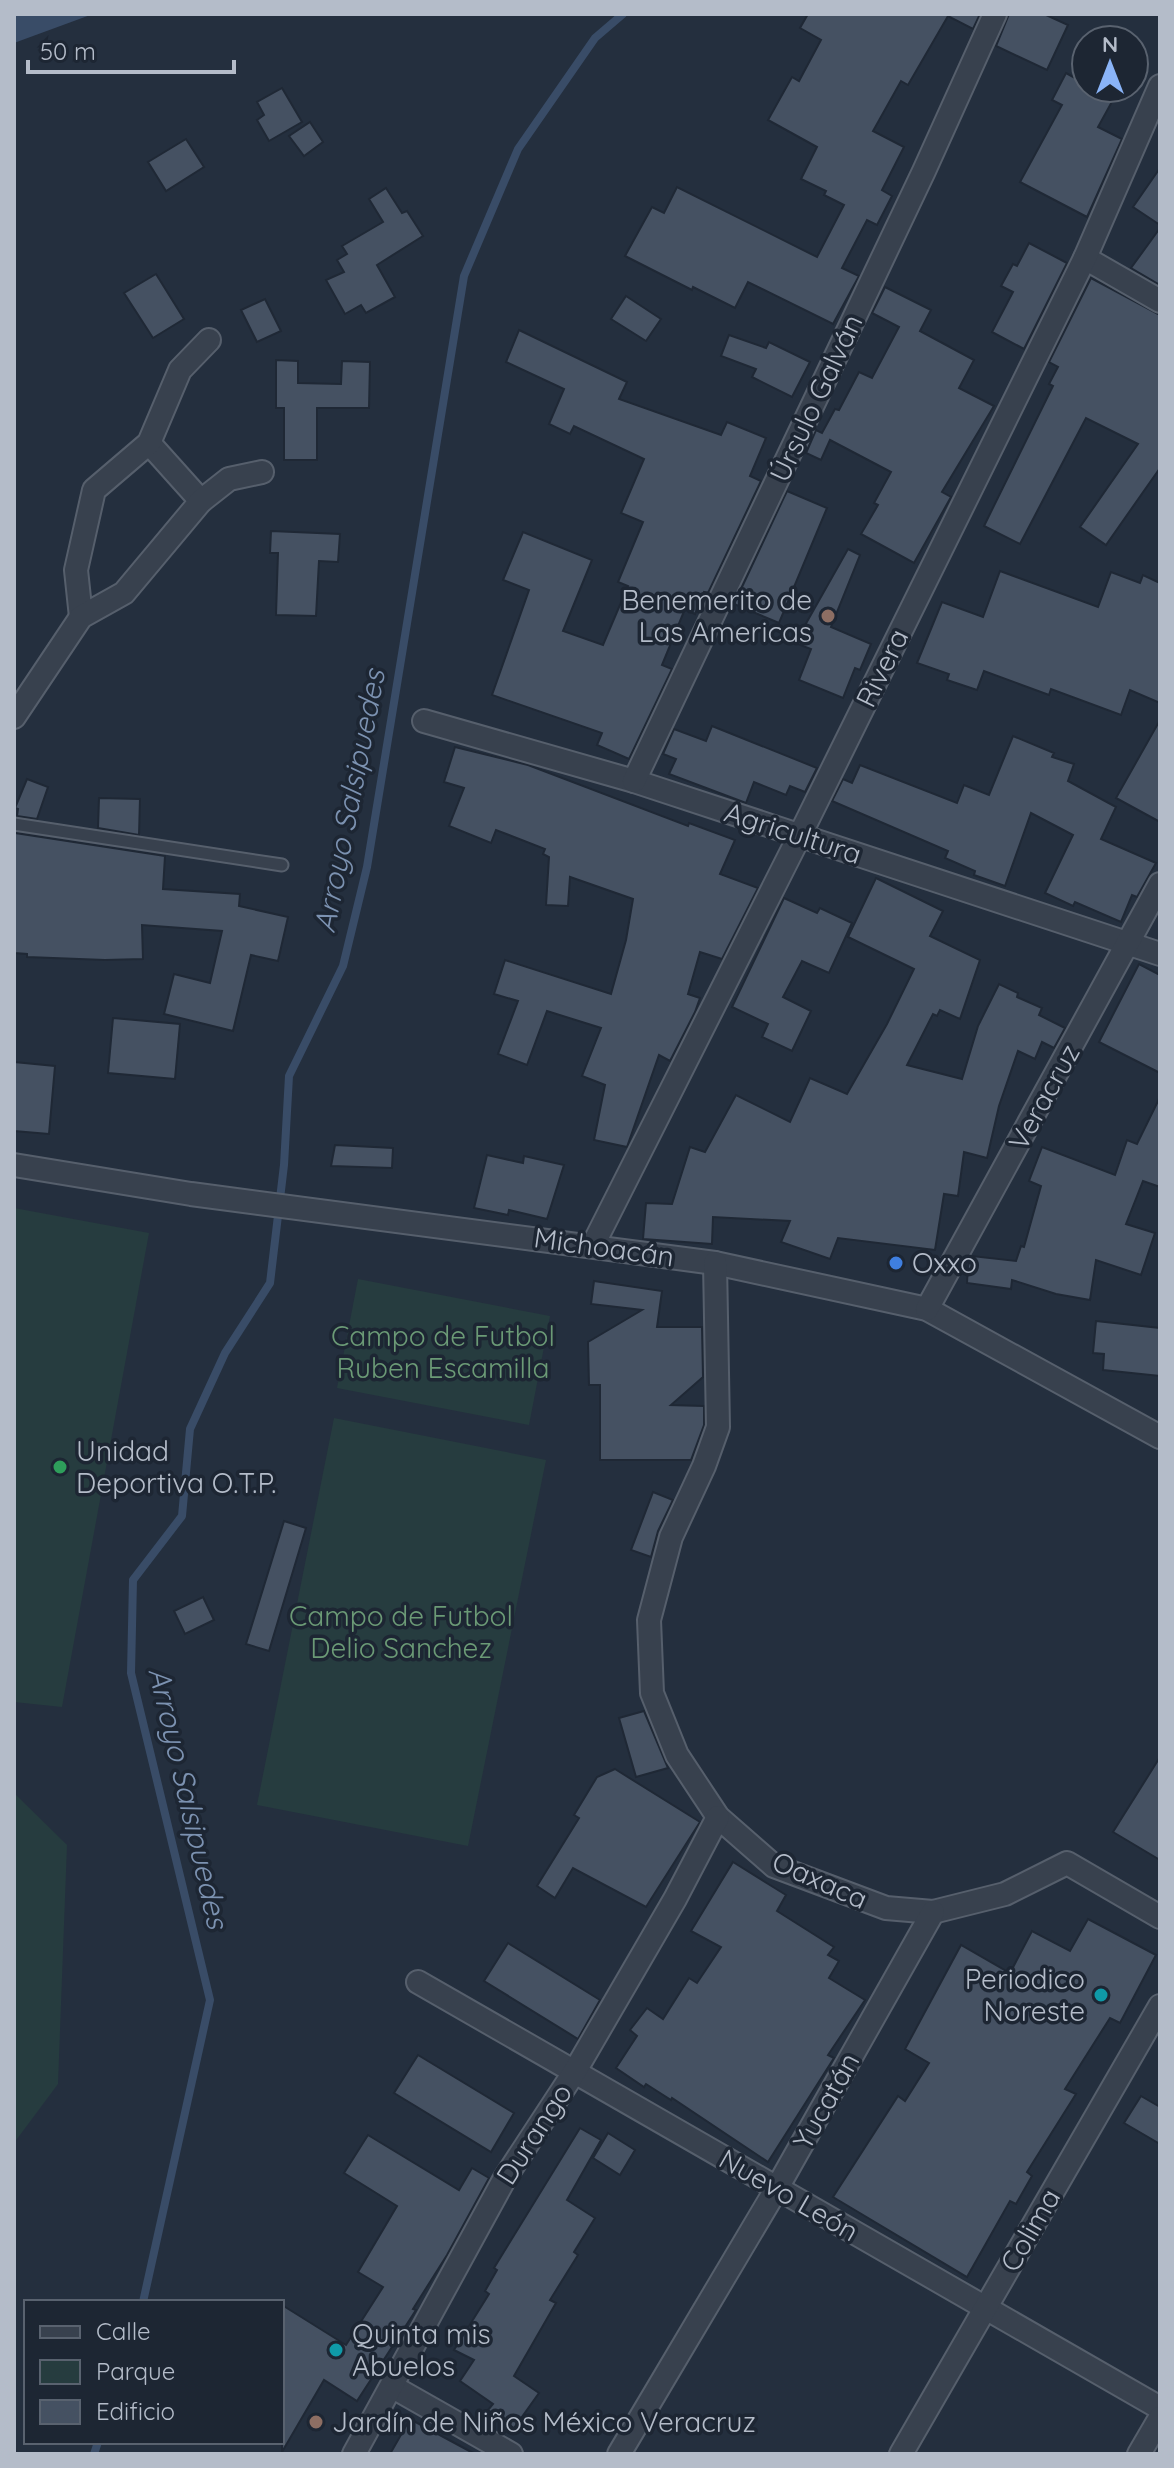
<svg xmlns="http://www.w3.org/2000/svg" width="1174" height="2468" font-family="Quicksand,sans-serif">
	<style>
		.green { fill: #263c3f }
		.water { fill: #394c67 }
		.lines { fill: none; stroke-linecap: round; stroke-linejoin: round }
		.stream { stroke: #394c67; stroke-width: 8 }
		.building { fill: #455162; stroke: #1f2835; stroke-width: 2 }
		.lane-casing { stroke: #565f6c; stroke-width: 15 }
		.street-casing { stroke: #565f6c; stroke-width: 26 }
		.lane { stroke: #38414e; stroke-width: 11 }
		.street { stroke: #38414e; stroke-width: 22 }
		.education-dot { fill: #8d6e63; stroke: #1d2633; stroke-width: 3 }
		.shop-dot { fill: #3f7fe0; stroke: #1d2633; stroke-width: 3 }
		.leisure-dot { fill: #2e9e5b; stroke: #1d2633; stroke-width: 3 }
		.culture-dot { fill: #0f9aa8; stroke: #1d2633; stroke-width: 3 }
		.labels { text-anchor: middle; stroke-width: 7; stroke-linejoin: round; paint-order: stroke }
		.street-label { font-size: 28px; fill: #b4bcc9; stroke: #1d2633 }
		.poi-label { font-size: 28px; fill: #b4bcc9; stroke: #1d2633; text-anchor: start }
		.park-label { font-size: 28px; fill: #6b9a76; stroke: #1d2633 }
		.water-label { font-size: 30px; font-style: italic; fill: #7c92b1; stroke: #1d2633 }
	</style>
	<rect width="100%" height="100%" fill="#242f3e"/>
	<g class="green">
		<path d="M14,1208L149,1233L62,1707L14,1702Z"/>
		<path d="M358,1279L550,1316L529,1425L337,1388Z"/>
		<path d="M334,1418L546,1460L468,1846L257,1805Z"/>
		<path d="M14,1793L67,1845L58,2084L14,2143Z"/>
	</g>
	<path class="water" d="M14,14H93L14,43Z"/>
	<g class="lines">
		<g class="stream">
			<path d="M143,2302L210,2000L131,1673L133,1580L182,1516L190,1429L225,1353L270,1283L284,1165L289,1076L343,966L367,867L464,276L518,149L595,38L623,14"/>
			<path d="M94,2454L98,2442"/>
		</g>
	</g>
	<g class="building">
		<path d="M808,14H980L973,29L948,16L908,85L901,81L873,131L904,147L882,190L892,196L877,225L867,220L842,268L859,276L833,324L748,282L735,308L693,287L692,290L625,256L652,207L664,213L677,187L817,257L844,205L824,195L826,191L801,179L817,147L768,120L792,77L799,81L821,40L800,28Z"/>
		<path d="M1009,14H1044L1068,25L1047,70L996,46Z"/>
		<path d="M1066,73L1086,84V88H1094L1114,98L1098,127L1122,139L1087,217L1020,182L1062,105L1052,100Z"/>
		<path d="M282,88L302,122L269,141L257,120L264,115L257,102Z"/>
		<path d="M310,122L323,142L304,156L289,136Z"/>
		<path d="M186,139L204,167L166,191L148,162Z"/>
		<path d="M1160,168V225L1133,207Z"/>
		<path d="M386,188L402,213L407,211L423,236L377,265L395,297L366,313L361,305L345,314L326,280L344,272L337,260L347,254L342,246L383,222L369,199Z"/>
		<path d="M1160,228V285L1131,268Z"/>
		<path d="M1029,243L1067,263L1024,349L992,332L1013,292L1001,286L1013,264L1017,266Z"/>
		<path d="M156,274L184,319L153,338L124,293Z"/>
		<path d="M1091,278L1160,315V468L1106,545L1080,527L1138,444L1086,418L1020,544L984,526L1053,386L1049,384L1058,367L1049,362Z"/>
		<path d="M885,287L931,310L920,331L974,360L959,388L994,406L942,492L951,497L914,563L861,534L878,505L874,503L891,472L830,440L821,460L806,453L816,430L822,433L835,409L839,410L859,372L872,378L899,327L872,313Z"/>
		<path d="M626,296L661,319L646,341L611,319Z"/>
		<path d="M265,299L281,331L257,342L241,310Z"/>
		<path d="M519,330L627,382L619,399L721,435L727,422L766,438L750,476L761,481L708,593L704,592L695,614L685,609L662,665L672,669L629,759L597,745L602,733L492,695L529,590L503,580L523,532L592,560L563,631L603,645L628,586L618,582L643,522L621,513L644,459L574,426L570,434L549,424L564,389L506,362Z"/>
		<path d="M729,335L766,348L769,342L810,362L792,397L752,377L756,369L721,356Z"/>
		<path d="M276,360L298,361V383L341,384L342,361L370,362L369,408H317V460H284V408H276Z"/>
		<path d="M787,491L827,508L779,623L734,604Z"/>
		<path d="M271,531L340,534L338,562L319,561L316,616L276,615L278,553H270Z"/>
		<path d="M848,549L860,555L831,627L871,644L860,670L855,668L843,698L799,680L811,649L795,643Z"/>
		<path d="M1000,571L1098,607L1111,572L1140,583L1143,575L1160,583V703L1130,690L1121,715L1051,689L1049,695L984,671L977,690L947,680L949,674L917,663L942,602L983,617Z"/>
		<path d="M1160,720V822L1116,798Z"/>
		<path d="M712,726L817,768L805,792L790,786L786,795L754,782L746,803L669,774L676,759L663,754L674,729L706,741Z"/>
		<path d="M1013,736L1054,753L1052,757L1074,764L1068,781L1116,807L1101,839L1156,863L1137,897L1132,895L1121,922L1075,902L1073,906L1045,893L1073,835L1031,813L1005,886L974,875L975,871L945,858L948,851L832,801L843,779L852,783L860,765L957,803L964,785L989,795Z"/>
		<path d="M455,747L528,765L688,826L689,823L735,840L720,874L758,888L722,959L700,952L688,994L700,998L695,1012L670,1061L659,1055L627,1147L594,1140L605,1085L582,1076L601,1028L547,1011L527,1065L498,1054L518,1001L494,994L505,960L611,994L626,940L633,899L570,877L568,906L546,905L549,857L543,854L545,849L496,830L491,843L449,826L464,788L444,782Z"/>
		<path d="M27,779L48,787L37,819L17,816L18,809L15,808Z"/>
		<path d="M99,798L140,799L139,835L98,828Z"/>
		<path d="M15,833L165,856L163,889L240,894L239,906L288,917L278,961L251,955L233,1031L164,1014L174,974L210,983L222,931L142,925L143,959L105,960L27,957V954L14,953Z"/>
		<path d="M876,878L943,911L930,936L980,960L960,1019L940,1010L937,1016L933,1014L907,1065L962,1079L978,1026L999,984L1018,993L1017,997L1042,1008L1039,1015L1065,1028L1054,1048L1042,1042L1035,1059L1018,1051L999,1106L987,1158L964,1152L958,1196L944,1194L935,1250L838,1238L830,1259L781,1242L790,1221L713,1217L712,1244L643,1239L646,1203L672,1204L690,1147L705,1152L736,1095L790,1122L810,1078L847,1094L887,1024L914,969L848,937Z"/>
		<path d="M784,898L817,913L820,908L852,923L829,973L802,961L783,997L811,1011L792,1051L762,1037L768,1024L732,1007Z"/>
		<path d="M1139,964L1160,975V1073L1099,1042Z"/>
		<path d="M113,1018L180,1024L175,1079L108,1073Z"/>
		<path d="M14,1062L55,1066L49,1134L14,1131Z"/>
		<path d="M1160,1097V1187L1143,1181L1126,1224L1155,1233L1141,1275L1096,1260L1090,1300L1056,1294L1012,1280L1011,1289L967,1283L968,1266L972,1256L1016,1261L1021,1246L1024,1247L1041,1186L1029,1181L1042,1147L1115,1175L1127,1140L1137,1144Z"/>
		<path d="M335,1145L393,1148L392,1168L331,1166Z"/>
		<path d="M487,1155L523,1163L524,1156L564,1165L547,1219L509,1210L508,1215L474,1208Z"/>
		<path d="M594,1281L662,1291L657,1327H702L703,1377L671,1405L704,1406V1425L691,1460H600V1385H589L588,1342L642,1310L591,1304Z"/>
		<path d="M1096,1321L1160,1328V1376L1103,1370L1104,1354L1093,1353Z"/>
		<path d="M653,1492L673,1500L658,1531L651,1557L631,1550Z"/>
		<path d="M284,1521L306,1528L269,1651L246,1644Z"/>
		<path d="M203,1597L214,1620L185,1634L174,1611Z"/>
		<path d="M644,1711L668,1768L636,1777L619,1718Z"/>
		<path d="M1160,1757V1860L1113,1832Z"/>
		<path d="M615,1769L700,1822L646,1907L573,1868L555,1898L537,1886L579,1818L574,1815L597,1777Z"/>
		<path d="M733,1862L786,1895L777,1911L834,1947L828,1955L839,1961L829,1978L865,2000L828,2055L834,2058L768,2162L672,2098L671,2100L646,2084L644,2087L616,2068L637,2036L630,2030L647,2008L663,2019L689,1978L697,1983L721,1947L691,1931Z"/>
		<path d="M1088,1919L1156,1955L1120,2023L1110,2018L1065,2089L1076,2094L1027,2172L1032,2176L1016,2204L1010,2201L967,2277L833,2197L898,2096L905,2101L929,2063L905,2049L961,1945L1010,1973L1032,1931L1070,1951Z"/>
		<path d="M508,1943L600,2000L578,2039L484,1981Z"/>
		<path d="M418,2055L514,2113L491,2152L394,2093Z"/>
		<path d="M1141,2096L1160,2107V2144L1124,2123Z"/>
		<path d="M580,2128L601,2140L567,2200L595,2218L574,2252L578,2255L550,2300L556,2303L514,2376L539,2393L514,2428L488,2410L493,2404L460,2381L474,2360L454,2350L489,2294L485,2291L497,2270L494,2268Z"/>
		<path d="M608,2133L635,2150L620,2175L593,2158Z"/>
		<path d="M368,2135L459,2190L472,2168L489,2178L447,2255L413,2309L416,2310L357,2401L324,2380L282,2452V2305L346,2345L383,2287L358,2272L397,2206L344,2173Z"/>
		<path d="M410,2419L475,2454H390Z"/>
	</g>
	<g class="lines">
		<g class="lane-casing">
			<path id="lane" d="M14,824L282,865"/>
		</g>
		<g class="street-casing">
			<g id="street">
				<path d="M1085,258L1160,301"/>
				<path d="M149,443L201,501"/>
				<path d="M81,617L76,570L94,490L149,443L180,370L209,340"/>
				<path d="M14,717L81,617L124,593L201,501L229,479L262,472"/>
				<path d="M424,721L634,781L1160,954"/>
				<path d="M634,781L924,171L995,14"/>
				<path d="M14,1165L191,1194L715,1263L927,1309L1160,1437"/>
				<path d="M593,1245L800,835L1085,258L1160,86"/>
				<path d="M715,1263L718,1427L704,1466L671,1537L649,1620L652,1693L677,1755L718,1817L774,1866L886,1908L933,1912L1005,1894L1067,1863L1160,1917"/>
				<path d="M927,1309L1160,884"/>
				<path d="M418,1982L1160,2408"/>
				<path d="M393,2387L511,2454"/>
				<path d="M354,2454L505,2178L575,2071L675,1899L718,1817"/>
				<path d="M619,2454L777,2188L933,1912"/>
				<path d="M901,2454L1160,2006"/>
				<path d="M1139,2454L1160,2418"/>
			</g>
		</g>
		<use href="#lane" class="lane"/>
		<use href="#street" class="street"/>
	</g>
	<g class="education-dot">
		<circle cx="828" cy="616" r="8"/>
		<circle cx="316" cy="2422" r="8"/>
	</g>
	<circle class="shop-dot" cx="896" cy="1263" r="8"/>
	<circle class="leisure-dot" cx="60" cy="1467" r="8"/>
	<g class="culture-dot">
		<circle cx="1101" cy="1995" r="8"/>
		<circle cx="336" cy="2350" r="8"/>
	</g>
	<g class="labels">
		<g class="street-label">
			<text transform="translate(816 398) rotate(-65)" y="10">Úrsulo Galván</text>
			<text transform="translate(882 668) rotate(-64)" y="10">Rivera</text>
			<text transform="translate(793 833) rotate(18)" y="10">Agricultura</text>
			<text transform="translate(1044 1097) rotate(-61)" y="10">Veracruz</text>
			<text transform="translate(604 1247) rotate(8)" y="10">Michoacán</text>
			<text transform="translate(820 1880) rotate(24)" y="10">Oaxaca</text>
			<text transform="translate(826 2101) rotate(-61)" y="10">Yucatán</text>
			<text transform="translate(534 2134) rotate(-57)" y="10">Durango</text>
			<text transform="translate(789 2195) rotate(30)" y="10">Nuevo León</text>
			<text transform="translate(1030 2230) rotate(-60)" y="10">Colima</text>
		</g>
		<g class="poi-label">
			<text x="812" y="610" text-anchor="end">Benemerito de<tspan x="812" dy="32">Las Americas</tspan></text>
			<text x="912" y="1273">Oxxo</text>
			<text x="76" y="1461">Unidad<tspan x="76" dy="32">Deportiva O.T.P.</tspan></text>
			<text x="1085" y="1989" text-anchor="end">Periodico<tspan x="1085" dy="32">Noreste</tspan></text>
			<text x="352" y="2344">Quinta mis<tspan x="352" dy="32">Abuelos</tspan></text>
			<text x="332" y="2432">Jardín de Niños México Veracruz</text>
		</g>
		<g class="park-label">
			<text x="443" y="1346">Campo de Futbol<tspan x="443" dy="32">Ruben Escamilla</tspan></text>
			<text x="401" y="1626">Campo de Futbol<tspan x="401" dy="32">Delio Sanchez</tspan></text>
		</g>
		<g class="water-label">
			<text transform="translate(350 801) rotate(-79)" y="10">Arroyo Salsipuedes</text>
			<text transform="translate(188 1798) rotate(77)" y="10">Arroyo Salsipuedes</text>
		</g>
	</g>
	<rect width="1174" height="2468" fill="none" stroke="#b4bcc9" stroke-width="32"/>
	<rect x="24" y="2300" width="260" height="144" fill="#1d2633" stroke="#59626f" stroke-width="2"/>
	<rect x="40" y="2326" width="40" height="12" fill="#38414e" stroke="#59626f" stroke-width="2"/>
	<text x="96" y="2340" font-size="24" fill="#b4bcc9">Calle</text>
	<rect x="40" y="2360" width="40" height="24" fill="#263c3f" stroke="#59626f" stroke-width="2"/>
	<text x="96" y="2380" font-size="24" fill="#b4bcc9">Parque</text>
	<rect x="40" y="2400" width="40" height="24" fill="#455162" stroke="#59626f" stroke-width="2"/>
	<text x="96" y="2420" font-size="24" fill="#b4bcc9">Edificio</text>
	<g transform="translate(1110 64)"><circle r="38" fill="#1d2633" stroke="#59626f" stroke-width="2"/>
	<path d="M0-6L14 30L0 20L-14 30Z" fill="#8ab4f8"/>
	<text y="-12" font-size="22" font-weight="bold" text-anchor="middle" fill="#b4bcc9">N</text>
	</g>
	<path d="M28 60v12h206v-12" fill="none" stroke="#b4bcc9" stroke-width="4"/>
	<text x="40" y="60" font-size="24" fill="#b4bcc9" stroke="#1d2633" stroke-width="6" paint-order="stroke">50 m</text>
</svg>
